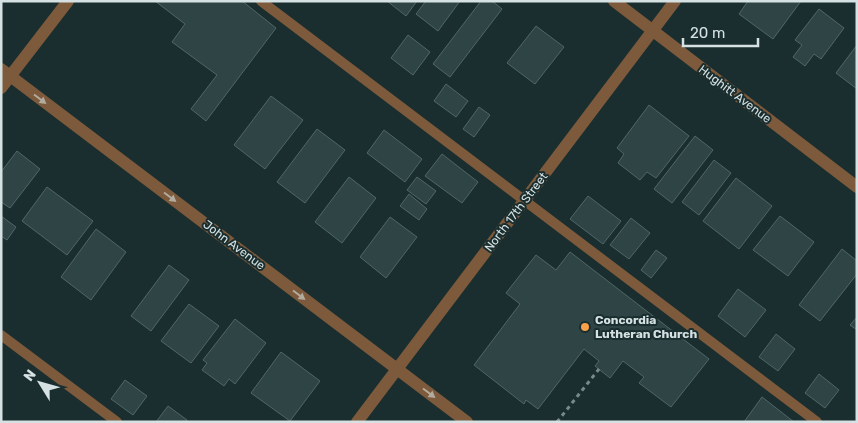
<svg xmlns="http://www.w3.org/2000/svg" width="858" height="423" font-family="Rubik,sans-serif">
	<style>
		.building { fill: #2f4444; stroke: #516667 }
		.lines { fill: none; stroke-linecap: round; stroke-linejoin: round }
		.path { stroke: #79898a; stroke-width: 3; stroke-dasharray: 4 4; stroke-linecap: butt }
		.service { stroke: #7d5a3b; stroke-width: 10 }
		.minor { stroke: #7d5a3b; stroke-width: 12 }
		.oneway { fill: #b2ab9f }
		.poi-dot { fill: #f8a14a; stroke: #1a2e2f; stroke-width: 2 }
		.labels { text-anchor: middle; stroke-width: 4; stroke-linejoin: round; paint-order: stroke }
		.street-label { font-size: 12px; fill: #d5e1e2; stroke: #1a2e2f }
		.poi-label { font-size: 12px; font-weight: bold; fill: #d5e1e2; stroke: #1a2e2f; text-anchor: start }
	</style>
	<rect width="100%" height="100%" fill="#1a2e2f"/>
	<g class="building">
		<path d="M155,1H242L276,28L206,121L191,109L217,75L172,42L185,24Z"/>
		<path d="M387,1H417L406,16Z"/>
		<path d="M426,1H460L438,31L416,14Z"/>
		<path d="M481,1H492L502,9L450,77L433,64Z"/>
		<path d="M748,1H801L773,39L739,14Z"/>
		<path d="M819,9L844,28L821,59L814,54L805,66L793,57L802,45L795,40Z"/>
		<path d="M536,26L564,47L535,84L507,63Z"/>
		<path d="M408,35L430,52L413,75L391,58Z"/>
		<path d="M857,45V89L836,73Z"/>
		<path d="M446,84L468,101L456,117L434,101Z"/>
		<path d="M271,96L303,120L265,169L234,145Z"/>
		<path d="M649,105L689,136L656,178L647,172L640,180L618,163L624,154L617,148Z"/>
		<path d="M479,107L490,115L474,137L463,129Z"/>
		<path d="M317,129L345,150L305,203L277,182Z"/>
		<path d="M384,130L422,159L405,182L367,153Z"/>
		<path d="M695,136L713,150L672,203L654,189Z"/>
		<path d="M17,151L40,169L10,208L1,202V172Z"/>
		<path d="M442,154L478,182L462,203L425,176Z"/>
		<path d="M714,160L731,173L699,215L682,202Z"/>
		<path d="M349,177L376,198L342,243L315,222Z"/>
		<path d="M417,177L436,191L426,204L407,190Z"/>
		<path d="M736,178L772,206L739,249L703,221Z"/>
		<path d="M47,187L93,221L67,255L22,221Z"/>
		<path d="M409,194L427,209L419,220L400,206Z"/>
		<path d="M588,196L621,221L603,244L570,219Z"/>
		<path d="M1,216L16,227L7,240L1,236Z"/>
		<path d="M780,216L814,242L788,276L753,250Z"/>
		<path d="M390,217L417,237L386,278L360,257Z"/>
		<path d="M631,218L650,233L629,259L610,245Z"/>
		<path d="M96,229L126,252L91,300L61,277Z"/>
		<path d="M842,249L857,261V274L820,321L799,305Z"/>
		<path d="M656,250L667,258L651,278L641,270Z"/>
		<path d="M570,252L709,359L671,407L639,383L644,377L623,361L610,378L595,366L599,361L584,349L538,409L526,400L524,404L474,365L520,304L506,293L536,255L556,270Z"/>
		<path d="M169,265L189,280L151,331L131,316Z"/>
		<path d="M738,289L766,310L745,337L718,316Z"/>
		<path d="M189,304L219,326L191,363L161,341Z"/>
		<path d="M857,317V330L850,325Z"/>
		<path d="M235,319L266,343L235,384L229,379L224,386L202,370L207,363L203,360Z"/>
		<path d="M776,334L795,349L778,371L759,357Z"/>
		<path d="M281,352L320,381L290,421L251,393Z"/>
		<path d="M819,374L839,390L825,408L805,393Z"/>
		<path d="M125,380L147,396L133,415L111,399Z"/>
		<path d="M762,397L794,422H744Z"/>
		<path d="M168,406L187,420L186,422H156Z"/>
	</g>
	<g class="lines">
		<path class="path" d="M557,422L599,369"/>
		<g class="service">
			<path d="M261,1L817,422"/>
			<path d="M1,335L117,422"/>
		</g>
		<g class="minor">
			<path d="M614,1L857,187"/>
			<path d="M1,69L467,422"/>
			<path d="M1,88L68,1"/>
			<path d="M357,422L675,1"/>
		</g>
	</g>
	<defs><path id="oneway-solid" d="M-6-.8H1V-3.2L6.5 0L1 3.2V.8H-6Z" transform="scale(1.25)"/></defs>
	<g class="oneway">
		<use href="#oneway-solid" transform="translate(40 99) rotate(37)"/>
		<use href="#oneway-solid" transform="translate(170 197) rotate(37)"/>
		<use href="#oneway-solid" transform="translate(299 295) rotate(37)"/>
		<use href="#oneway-solid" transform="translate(429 393) rotate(37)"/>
	</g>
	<circle class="poi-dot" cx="585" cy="327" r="5"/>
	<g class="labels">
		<g class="street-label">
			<text transform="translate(735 94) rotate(37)" y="4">Hughitt Avenue</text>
			<text transform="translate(516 212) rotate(-53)" y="4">North 17th Street</text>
			<text transform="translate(234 245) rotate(37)" y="4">John Avenue</text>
		</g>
		<g class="poi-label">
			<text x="595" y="324">Concordia<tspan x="595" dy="14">Lutheran Church</tspan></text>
		</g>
	</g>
	<rect width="858" height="423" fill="none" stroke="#d5e1e2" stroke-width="5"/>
	<g transform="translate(40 383) rotate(307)" stroke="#1a2e2f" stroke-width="4" paint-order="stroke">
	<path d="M0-4L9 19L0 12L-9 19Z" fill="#d5e1e2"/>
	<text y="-8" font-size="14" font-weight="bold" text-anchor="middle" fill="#d5e1e2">N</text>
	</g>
	<path d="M683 38v8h75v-8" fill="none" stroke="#d5e1e2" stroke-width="2.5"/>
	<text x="690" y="38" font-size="15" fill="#d5e1e2" stroke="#1a2e2f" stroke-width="4" paint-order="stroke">20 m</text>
</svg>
